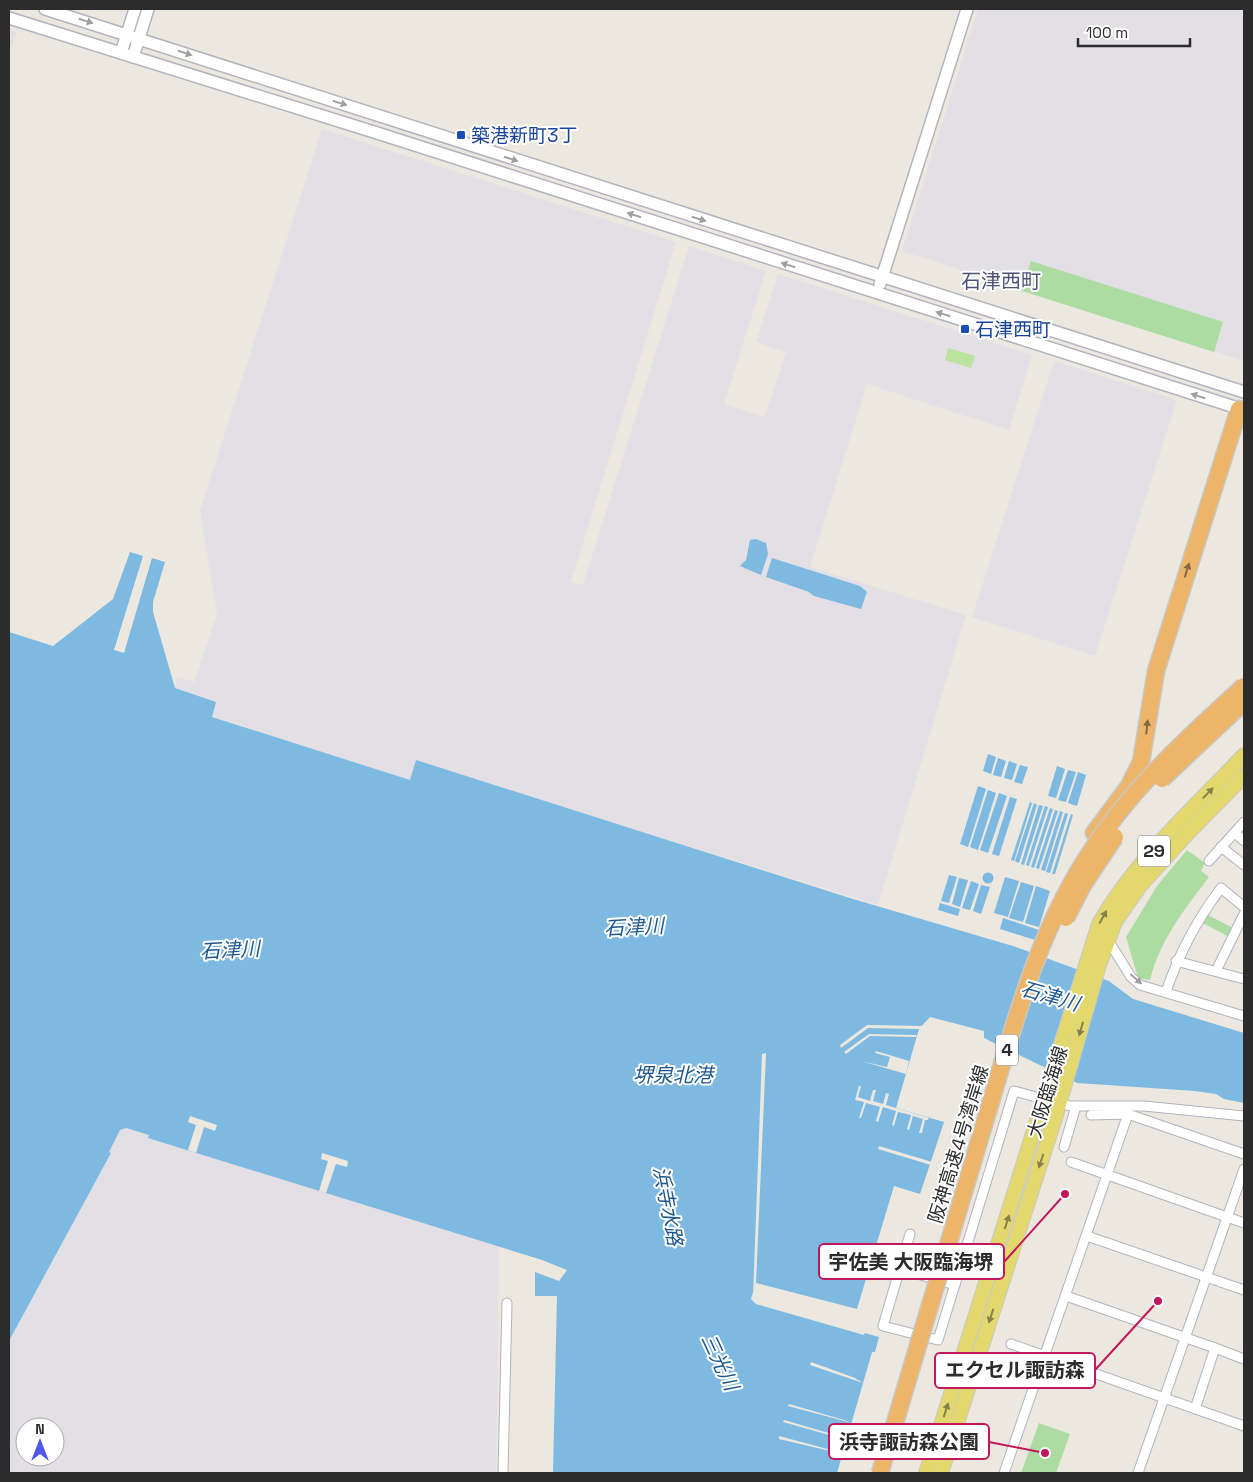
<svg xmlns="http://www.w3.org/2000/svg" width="1253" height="1482" font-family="'Space Grotesk','Noto Sans JP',sans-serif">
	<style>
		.industrial { fill: #e2dfe5; fill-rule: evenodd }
		.green { fill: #addca2 }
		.pitch { fill: #bce29f }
		.water { fill: #7eb9e2 }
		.pier { fill: #ece8df }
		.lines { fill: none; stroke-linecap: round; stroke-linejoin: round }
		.minor-casing { stroke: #b3b3be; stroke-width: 11 }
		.tertiary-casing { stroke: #b3b3be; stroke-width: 14 }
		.primary-casing { stroke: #c8c8c8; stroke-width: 16 }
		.motorway-casing { stroke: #c8c8c8; stroke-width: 19 }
		.minor { stroke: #fff; stroke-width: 9 }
		.tertiary { stroke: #fff; stroke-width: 11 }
		.primary { stroke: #e2d86e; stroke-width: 14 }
		.motorway { stroke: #edb569; stroke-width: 16 }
		.motorway-bridge-casing { stroke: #c8c8c8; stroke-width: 19; stroke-linecap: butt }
		.motorway-bridge { stroke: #edb569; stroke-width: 16 }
		.oneway { fill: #a0a0a0 }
		.oneway2 { fill: #836a47 }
		.oneway3 { fill: #87824d }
		.transit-dot { fill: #1a4fb4; stroke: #fff; stroke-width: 2 }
		.labels { text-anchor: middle; stroke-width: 4; stroke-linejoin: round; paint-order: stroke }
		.shield { fill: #fff; stroke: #6b6b6b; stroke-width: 1 }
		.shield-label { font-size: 18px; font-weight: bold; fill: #2c2c2c }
		.transit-label { font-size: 19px; fill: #164399; stroke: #fff; text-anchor: start }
		.street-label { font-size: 19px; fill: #2c2c2c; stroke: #fff }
		.neighbourhood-label { font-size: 20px; fill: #505278; stroke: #fff }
		.water-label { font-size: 20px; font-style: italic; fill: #1c578f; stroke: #fff }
		.leader { fill: none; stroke: #c2185b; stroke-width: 2 }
		.callout-dot { fill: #c2185b; stroke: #fff; stroke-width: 2 }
		.callout { fill: #fff; stroke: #c2185b; stroke-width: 2 }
		.callout-label { font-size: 20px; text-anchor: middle; font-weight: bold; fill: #2c2c2c }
	</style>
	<rect width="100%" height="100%" fill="#ece8df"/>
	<g class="industrial">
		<path d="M978,9H1244V361L902,251Z"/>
		<path d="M9,30L16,32L9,56Z"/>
		<path d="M322,129L676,242L571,582L583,585L689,246L766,271L724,404L765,417L786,352L756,342L778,274L1032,355L1009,430L867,384L810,567L966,615L878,905L416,761L410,781L211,716L216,702L175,688L177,677L194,682L217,614L200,511Z"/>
		<path d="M1054,361L1177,400L1095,656L972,617Z"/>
		<path d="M126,1128L150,1135L149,1138L499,1247L496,1473H9V1341L111,1153L109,1152L120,1130ZM25,1427H55V1457H25Z"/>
	</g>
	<g class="green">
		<path d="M1031,261L1223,322L1214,352L1022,291Z"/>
		<path d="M1187,850L1205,863L1201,871L1209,877C1184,910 1160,940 1150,980L1138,978L1126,937L1157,886Z"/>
		<path d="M1206,914L1233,928L1229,937L1201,922Z"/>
		<path d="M1039,1423L1070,1434L1056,1473H1021Z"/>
	</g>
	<path class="pitch" d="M948,348L975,356L971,368L945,360Z"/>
	<g class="water">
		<path d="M756,539L766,543L768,554L761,575L740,566L746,560L750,540Z"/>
		<path d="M130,552L143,556L114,650L124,653L152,558L165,562L153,602V612L175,688L216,702L212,717L410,780L416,760L853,899L1013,946L1109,981L1133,999L1244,1033V1103L1224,1099L1216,1094L1195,1091L1077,1083L984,1038V1031L930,1017L919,1029L896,1108L944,1122L920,1194L894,1186L857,1309L756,1283L751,1299L756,1304L864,1335L865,1333L879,1337L875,1352H872L837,1473H553L557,1296H535V1272L559,1281L567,1270L542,1260L148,1138L149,1135L126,1128L120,1130L109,1152L111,1153L9,1341V632L53,646L113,599Z"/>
		<path d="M772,558L860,586L867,592L861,609L814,596L809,592L766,577Z"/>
		<path d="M988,754L996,757L991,774L983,771Z"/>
		<path d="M998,758L1006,761L1001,777L993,775Z"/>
		<path d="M1009,761L1017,764L1012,780L1004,778Z"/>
		<path d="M1020,765L1028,767L1022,784L1014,782Z"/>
		<path d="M1057,766L1065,769L1056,798L1048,796Z"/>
		<path d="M1068,770L1076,772L1066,802L1058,800Z"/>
		<path d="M1078,772L1086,775L1077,806L1068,803Z"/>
		<path d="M978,786L986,789L968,847L960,844Z"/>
		<path d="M988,790L996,793L978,850L970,847Z"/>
		<path d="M999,793L1007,796L988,853L980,850Z"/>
		<path d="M1010,797L1017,799L999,856L992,854Z"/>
		<path d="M1030,802L1032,803L1014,861L1011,860Z"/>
		<path d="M1034,803L1037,805L1019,863L1015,861Z"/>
		<path d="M1039,805L1043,806L1024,865L1021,864Z"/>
		<path d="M1045,806L1048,807L1029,866L1026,865Z"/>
		<path d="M1050,808L1053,809L1034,868L1031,867Z"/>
		<path d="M1055,810L1058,811L1039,869L1036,868Z"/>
		<path d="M1060,811L1063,812L1045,871L1041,870Z"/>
		<path d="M1065,813L1068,814L1050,873L1046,872Z"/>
		<path d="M1071,814L1073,815L1055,874H1052Z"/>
		<circle cx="988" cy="878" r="5.5"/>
		<path d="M949,875L957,877L949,903L941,901Z"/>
		<path d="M1005,877L1019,881L1008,917L994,913Z"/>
		<path d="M959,878L968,880L960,907L952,904Z"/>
		<path d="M971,881L979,884L970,910L962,908Z"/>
		<path d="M1021,882L1034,886L1023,922L1009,918Z"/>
		<path d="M981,885L990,887L981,914L973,911Z"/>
		<path d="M1036,886L1050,891L1039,927L1025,923Z"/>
		<path d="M940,903L960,909L958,916L938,910Z"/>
		<path d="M1003,918L1039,930L1035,940L1000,929Z"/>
	</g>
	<g class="pier">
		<path d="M867,1025L923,1026L919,1029L868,1028L841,1048L840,1045Z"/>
		<path d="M869,1034L917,1035L916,1037L870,1036L846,1054L844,1052Z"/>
		<path d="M876,1051L909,1061L906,1074L861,1061L887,1067L890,1057L875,1053Z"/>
		<path d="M766,1053L756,1283L753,1297L762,1054Z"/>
		<path d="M859,1086H861L858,1097L870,1101L873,1090H876L873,1101L883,1104L886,1093L889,1094L886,1105L929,1118L928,1120H925L922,1133H919L923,1119L913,1116L909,1130L907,1129L911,1115L898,1112L894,1126L892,1125L896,1111L883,1107L878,1122L876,1121L880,1107L866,1103L861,1118H859L864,1102L855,1100Z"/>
		<path d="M190,1116L217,1125L215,1131L204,1127L196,1153L188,1150L196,1125L188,1122Z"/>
		<path d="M879,1146L932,1162L931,1165L878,1149Z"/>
		<path d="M322,1153L348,1161L347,1167L336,1164L326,1193L319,1191L328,1161L321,1159Z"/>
		<path d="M811,1362L855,1378L863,1383L810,1365Z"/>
		<path d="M789,1404L844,1420L852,1423L788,1406Z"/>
		<path d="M784,1420L839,1436L847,1440L783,1422Z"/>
		<path d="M779,1436L835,1451L843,1454L779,1439Z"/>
	</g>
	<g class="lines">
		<g class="minor-casing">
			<g id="minor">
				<path d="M1235,833L1244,841"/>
				<path d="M1221,847L1244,865"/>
				<path d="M1209,861L1244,822"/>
				<path d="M1108,940L1131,977L1140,985L1244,1016"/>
				<path d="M1176,961L1244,979"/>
				<path d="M1216,971L1244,914"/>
				<path d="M1166,992C1179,953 1196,921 1221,888L1244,907"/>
				<path d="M1091,1115L1128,1114L1244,1154"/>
				<path d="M1064,1147L1076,1106"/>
				<path d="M1071,1162L1244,1223"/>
				<path d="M910,1234L883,1326L938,1340L1014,1091L1070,1106H1144L1244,1116"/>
				<path d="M1087,1236L1244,1290"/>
				<path d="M900,1269L955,1285"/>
				<path d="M1066,1296L1215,1348L1195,1409"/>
				<path d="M1011,1344L1244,1426"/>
				<path d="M1215,1348L1244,1359"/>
				<path d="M503,1473L507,1303"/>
				<path d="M1004,1473L1128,1114"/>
				<path d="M1138,1473L1244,1169"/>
			</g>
		</g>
		<g class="tertiary-casing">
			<g id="tertiary">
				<path d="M45,9L1244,392"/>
				<path d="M9,18L374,132L1244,410"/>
				<path d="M121,53L135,9"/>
				<path d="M133,57L148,9"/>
				<path d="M880,284L967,9"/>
			</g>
		</g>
		<g class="primary-casing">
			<g id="primary">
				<path d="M926,1473L1099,924C1135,860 1194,808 1244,755"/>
				<path d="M941,1473L1056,1115L1099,965L1115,922L1140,886L1187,834L1244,776"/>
			</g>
		</g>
		<g class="motorway-casing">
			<path id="motorway" d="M1094,833L1129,786L1141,762L1156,671L1239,409"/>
		</g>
		<use href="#minor" class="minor"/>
		<use href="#tertiary" class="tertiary"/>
		<use href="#primary" class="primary"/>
		<use href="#motorway" class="motorway"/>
		<g class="motorway-bridge-casing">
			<g id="motorway-bridge">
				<path d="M1162,779L1244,702"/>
				<path d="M1066,918L1083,885L1115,837"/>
				<path d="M880,1473C914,1358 949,1243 983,1128C1012,1033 1036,932 1093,848C1134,786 1189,736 1244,686"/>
			</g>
		</g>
		<use href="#motorway-bridge" class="motorway-bridge"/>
	</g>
	<defs><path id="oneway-solid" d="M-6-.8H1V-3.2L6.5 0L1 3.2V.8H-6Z" transform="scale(1.25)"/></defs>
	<g class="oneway">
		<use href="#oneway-solid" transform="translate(86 21) rotate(17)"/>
		<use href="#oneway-solid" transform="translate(185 53) rotate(18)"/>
		<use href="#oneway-solid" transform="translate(340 103) rotate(18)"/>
		<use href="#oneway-solid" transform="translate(511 159) rotate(18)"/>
		<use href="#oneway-solid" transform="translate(634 215) rotate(-162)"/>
		<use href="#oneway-solid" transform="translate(699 219) rotate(18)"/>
		<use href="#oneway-solid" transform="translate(788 265) rotate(-162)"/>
		<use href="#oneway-solid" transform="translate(943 314) rotate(-162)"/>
		<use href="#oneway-solid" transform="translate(1198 396) rotate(-162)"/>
		<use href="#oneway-solid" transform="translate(1136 979) rotate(41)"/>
	</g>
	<g class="oneway2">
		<use href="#oneway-solid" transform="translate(1187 570) rotate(-73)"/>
		<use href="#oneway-solid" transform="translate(1147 727) rotate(-84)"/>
	</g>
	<g class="oneway3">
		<use href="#oneway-solid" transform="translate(1208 793) rotate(-46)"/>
		<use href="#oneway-solid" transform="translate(1103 917) rotate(-61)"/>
		<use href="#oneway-solid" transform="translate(1081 1029) rotate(106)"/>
		<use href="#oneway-solid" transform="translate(1041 1161) rotate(108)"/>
		<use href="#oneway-solid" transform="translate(1007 1222) rotate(-72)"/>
		<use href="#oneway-solid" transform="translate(991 1316) rotate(108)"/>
		<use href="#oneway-solid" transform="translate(946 1410) rotate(-72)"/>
	</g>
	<g class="transit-dot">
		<rect x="456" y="130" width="10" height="10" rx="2.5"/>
		<rect x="960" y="324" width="10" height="10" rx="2.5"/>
	</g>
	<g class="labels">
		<g class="shield">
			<rect x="1138" y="835.5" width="32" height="31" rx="4"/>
			<rect x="996" y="1034.5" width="22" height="31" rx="4"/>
		</g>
		<g class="shield-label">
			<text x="1154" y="857">29</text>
			<text x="1007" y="1056">4</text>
		</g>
		<g class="transit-label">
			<text x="471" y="142">築港新町3丁</text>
			<text x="975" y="336">石津西町</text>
		</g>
		<g class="street-label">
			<text transform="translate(1047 1092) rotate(-73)" y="7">大阪臨海線</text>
			<text transform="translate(958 1144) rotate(-73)" y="7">阪神高速4号湾岸線</text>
		</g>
		<g class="neighbourhood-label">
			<text x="1001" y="288">石津西町</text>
		</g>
		<g class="water-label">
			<text transform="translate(634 927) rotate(-3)" y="7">石津川</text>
			<text transform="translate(230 950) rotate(-3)" y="7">石津川</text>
			<text transform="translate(1050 996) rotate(16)" y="7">石津川</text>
			<text x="673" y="1082">堺泉北港</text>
			<text transform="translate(668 1206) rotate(79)" y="7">浜寺水路</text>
			<text transform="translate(720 1362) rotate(65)" y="7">三光川</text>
		</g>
	</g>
	<path class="leader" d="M1065 1194L1004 1262M1158 1301L1095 1370M1045 1453L989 1442"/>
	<g class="callout-dot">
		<circle cx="1065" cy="1194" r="5"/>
		<circle cx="1158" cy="1301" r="5"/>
		<circle cx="1045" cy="1453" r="5"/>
	</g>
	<g class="callout">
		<rect x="819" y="1244" width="185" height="35" rx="5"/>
		<rect x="935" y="1353" width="160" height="35" rx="5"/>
		<rect x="829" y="1424" width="160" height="35" rx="5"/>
	</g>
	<g class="callout-label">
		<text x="911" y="1269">宇佐美 大阪臨海堺</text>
		<text x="1015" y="1377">エクセル諏訪森</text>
		<text x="909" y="1449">浜寺諏訪森公園</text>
	</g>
	<rect width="1253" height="1482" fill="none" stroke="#2c2c2c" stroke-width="20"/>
	<g transform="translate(40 1442)"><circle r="24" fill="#ffffff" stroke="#ababab"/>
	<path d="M0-4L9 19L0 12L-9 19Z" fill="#5157e7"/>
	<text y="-8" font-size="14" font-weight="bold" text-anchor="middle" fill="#2c2c2c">N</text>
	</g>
	<path d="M1078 38v8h112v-8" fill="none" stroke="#2c2c2c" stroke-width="2.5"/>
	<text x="1086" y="38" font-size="15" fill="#2c2c2c" stroke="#ffffff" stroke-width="4" paint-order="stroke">100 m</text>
</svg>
